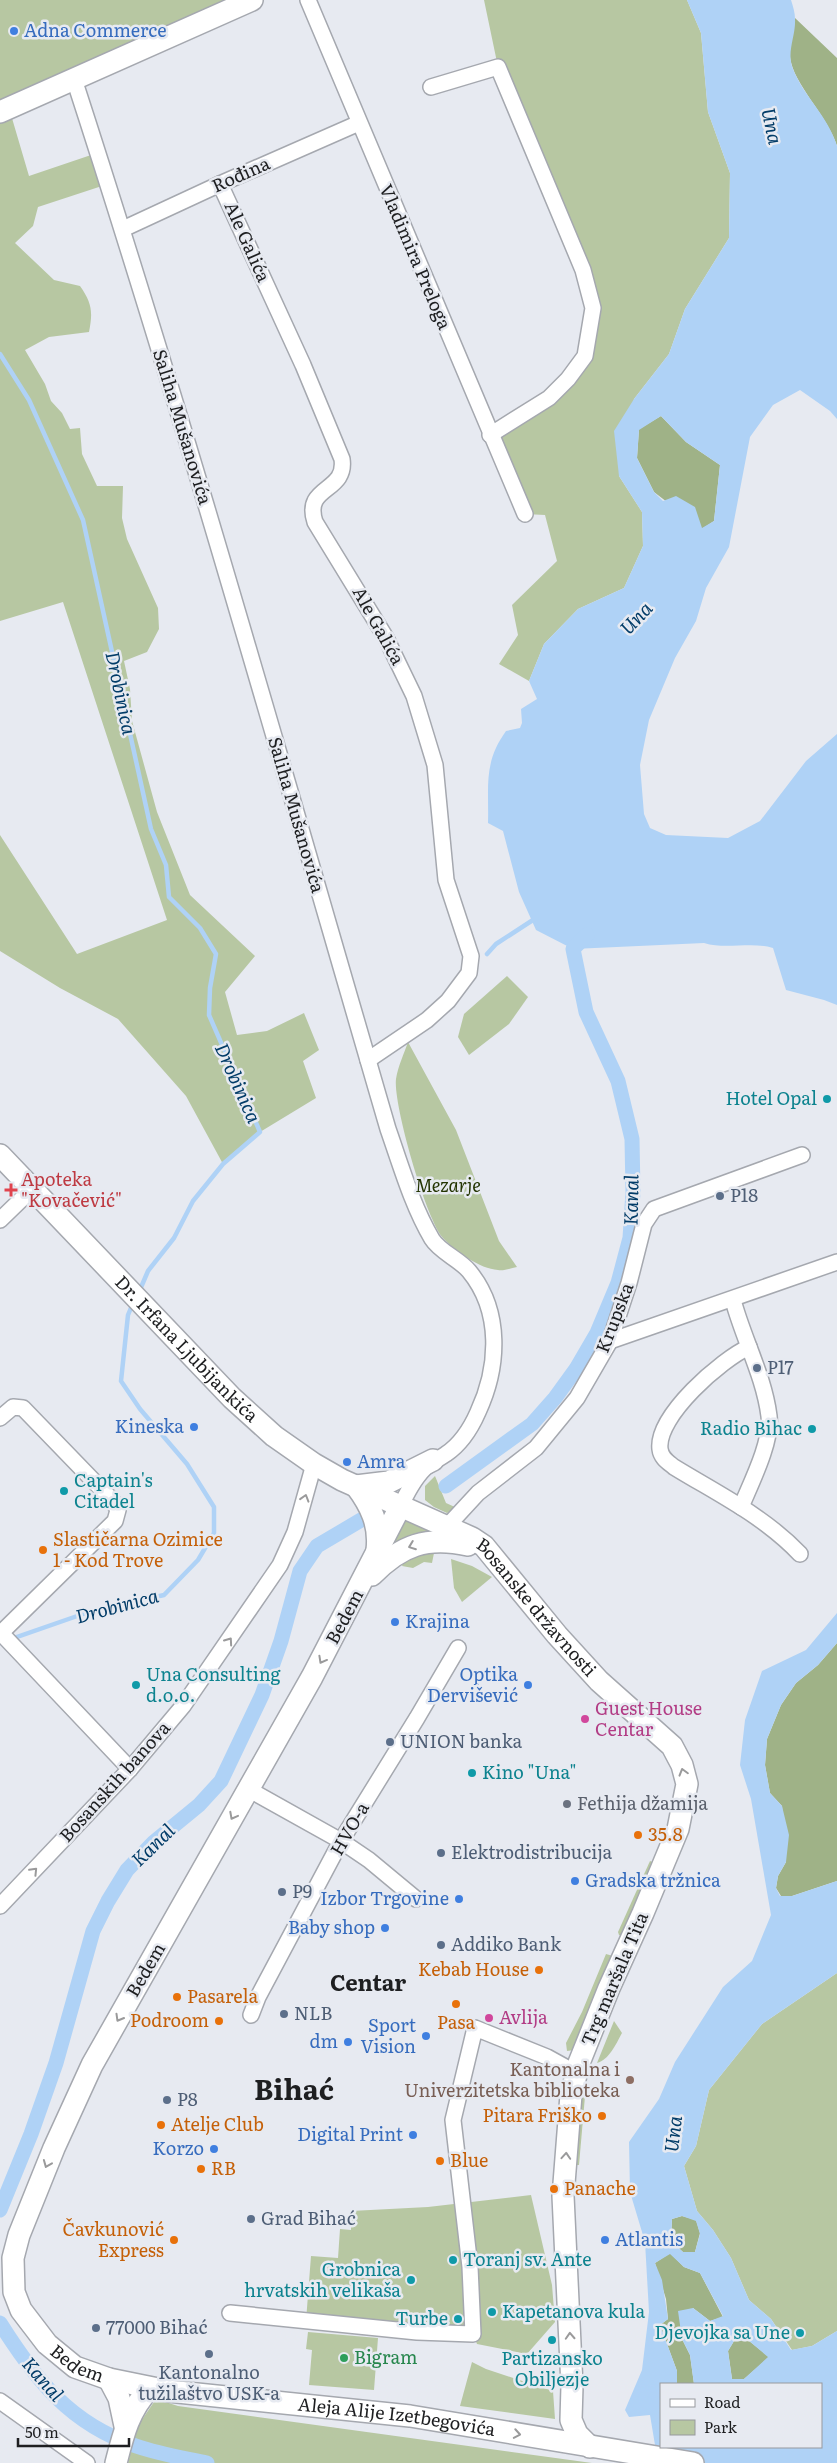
<svg xmlns="http://www.w3.org/2000/svg" width="837" height="2463" font-family="Literata,serif">
	<style>
		.green { fill: #b7c7a2 }
		.forest { fill: #9fb287 }
		.water { fill: #afd2f6; fill-rule: evenodd }
		.lines { fill: none; stroke-linecap: round; stroke-linejoin: round }
		.stream { stroke: #afd2f6; stroke-width: 4.5 }
		.canal { stroke: #afd2f6; stroke-width: 15 }
		.street-casing { stroke: #a5a8af; stroke-width: 18 }
		.secondary-casing { stroke: #a5a8af; stroke-width: 24 }
		.street { stroke: #fff; stroke-width: 15 }
		.secondary { stroke: #fff; stroke-width: 21 }
		.oneway { stroke: #9a9a9b }
		.shop-dot { fill: #3f7fe0; stroke: #e7eaf1; stroke-width: 2 }
		.culture-dot { fill: #0f9aa8; stroke: #e7eaf1; stroke-width: 2 }
		.health-dot { fill: #e0444e; stroke: #e7eaf1; stroke-width: 2 }
		.service-dot { fill: #5c6f8a; stroke: #e7eaf1; stroke-width: 2 }
		.food-dot { fill: #e8710a; stroke: #e7eaf1; stroke-width: 2 }
		.hotel-dot { fill: #d1479c; stroke: #e7eaf1; stroke-width: 2 }
		.worship-dot { fill: #6b7280; stroke: #e7eaf1; stroke-width: 2 }
		.education-dot { fill: #8d6e63; stroke: #e7eaf1; stroke-width: 2 }
		.leisure-dot { fill: #2e9e5b; stroke: #e7eaf1; stroke-width: 2 }
		.labels { text-anchor: middle; stroke-width: 5; stroke-linejoin: round; paint-order: stroke }
		.shop-label { font-size: 18px; fill: #366cbe; stroke: #e7eaf1; text-anchor: end }
		.street-label { font-size: 18px; fill: #1e1f21; stroke: #e7eaf1 }
		.culture-label { font-size: 18px; fill: #0d838f; stroke: #e7eaf1; text-anchor: end }
		.health-label { font-size: 18px; fill: #be3a42; stroke: #e7eaf1; text-anchor: start }
		.park-label { font-size: 18px; font-style: italic; fill: #243503; stroke: #e7eaf1 }
		.service-label { font-size: 18px; fill: #4e5e75; stroke: #e7eaf1; text-anchor: start }
		.food-label { font-size: 18px; fill: #c56008; stroke: #e7eaf1; text-anchor: start }
		.hotel-label { font-size: 18px; fill: #b23c85; stroke: #e7eaf1; text-anchor: start }
		.worship-label { font-size: 18px; fill: #5b616d; stroke: #e7eaf1; text-anchor: start }
		.education-label { font-size: 18px; fill: #785e54; stroke: #e7eaf1; text-anchor: end }
		.leisure-label { font-size: 18px; fill: #27864d; stroke: #e7eaf1; text-anchor: start }
		.water-label { font-size: 19px; font-style: italic; fill: #023c68; stroke: #e7eaf1 }
		.district-label { font-size: 22px; font-weight: bold; fill: #1e1f21; stroke: #e7eaf1 }
		.town-label { font-size: 28px; font-weight: bold; fill: #1e1f21; stroke: #e7eaf1 }
	</style>
	<rect width="100%" height="100%" fill="#e7eaf1"/>
	<g class="green">
		<path d="M0,0H252L9,108L29,176L94,154L105,185L38,207L33,226L15,243L54,280L80,286C92,303 93,312 89,332L49,337L25,350L45,384L51,401L62,413L70,429L80,428L82,454L97,486H123L122,518L127,539L158,608L159,629L147,652L124,661L130,689L132,721L157,812L190,895L255,956L225,992L237,1035L267,1031L304,1013L319,1050L303,1061L316,1098L260,1132L223,1164L186,1096L118,1019L60,988L0,951V835L77,954L167,920L63,602L0,621Z"/>
		<path d="M484,0H687L701,33L708,112L730,173L729,238L685,309L669,354L634,399L619,476L642,512L643,546L624,588L578,609L544,644L529,681L499,664L518,635L512,605L557,561L545,515L525,514L490,435L549,398L585,356L593,308L498,67Z"/>
		<path d="M507,976L528,997L509,1024L469,1055L458,1037L464,1014Z"/>
		<path d="M408,1042L456,1130L499,1241L517,1267C511,1268 504,1271 498,1270C480,1269 455,1251 443,1238C426,1219 393,1104 396,1079C398,1066 404,1054 408,1042Z"/>
		<path d="M435,1476L446,1503L457,1508L447,1513L434,1507L425,1500V1486Z"/>
		<path d="M401,1517L437,1533L385,1553Z"/>
		<path d="M425,1552L434,1553L432,1563L424,1562L413,1568L402,1566L405,1559Z"/>
		<path d="M451,1559L472,1566L492,1577L462,1602L454,1588Z"/>
		<path d="M650,1861L657,1864L622,1936L619,1935L618,1932Z"/>
		<path d="M606,1954L613,1956L575,2050L567,2051L566,2043L582,2012Z"/>
		<path d="M837,1973V2331L812,2346L792,2350L771,2319L749,2300L731,2258L713,2230L697,2211L684,2166L696,2146L709,2090L762,2024Z"/>
		<path d="M614,2021L622,2033C616,2044 609,2060 597,2063Z"/>
		<path d="M579,2093L585,2096L579,2165H574Z"/>
		<path d="M531,2195L552,2285L555,2322L527,2354L477,2344L473,2334L306,2321L311,2256L338,2258L340,2229L351,2230V2211L428,2207Z"/>
		<path d="M308,2332L378,2338L374,2390L309,2385L312,2350L306,2349Z"/>
		<path d="M472,2362L486,2369L553,2391L555,2419L460,2406Z"/>
		<path d="M156,2399L178,2406L592,2463H128L137,2427Z"/>
	</g>
	<g class="forest">
		<path d="M795,18L837,58V146C828,116 793,84 790,57C789,45 794,31 795,18Z"/>
		<path d="M661,416L686,442L720,465L714,521L702,529L654,492L637,458L639,429Z"/>
		<path d="M837,1643V1881L792,1896H781L776,1888L778,1876L786,1862L782,1806L770,1793L765,1765L767,1739L781,1705L796,1683L818,1665Z"/>
		<path d="M682,2216L696,2220L700,2233L695,2252H683L671,2241L672,2219Z"/>
		<path d="M670,2253L684,2267L700,2273L723,2317L710,2321L693,2308L682,2339L690,2355L694,2384H677V2371L660,2325L668,2319L666,2299L655,2263Z"/>
		<path d="M748,2340L769,2357L744,2379H732L728,2351L734,2341Z"/>
	</g>
	<g class="water">
		<path d="M687,0H791C793,6 795,13 795,19C796,36 786,52 793,69C804,97 828,116 837,146V419L830,411L800,390L773,405L750,437L729,547L706,588L696,621L675,658L649,720L640,765L644,814L650,828L666,835L728,838L760,821L806,761L837,734V1005L824,1000L786,990L773,948C750,941 727,950 704,943L573,949L536,930L519,892L503,831L488,823C489,786 483,763 506,731L520,728L522,723L521,709L537,699L529,681L544,644L578,609L624,588L643,546L642,512L619,476L614,431L634,399L669,354L685,309L729,238L730,173L708,112L701,33ZM661,416L686,442L720,465L714,521L702,528L695,507L676,496L663,501L654,492L637,458L639,430Z"/>
		<path d="M837,1613V1643L818,1665L796,1683L781,1705L767,1739L765,1765L770,1793L782,1806L789,1835L786,1862L778,1876L776,1888L780,1896H792L837,1881V1973L762,2024L709,2090L696,2146L684,2166L697,2211L713,2230L731,2258L749,2300L771,2319L791,2350L812,2346L837,2331V2463H658L650,2415L629,2417L625,2410L642,2370L649,2312L645,2242L630,2192L629,2142L659,2099L675,2062L723,1987L752,1961L771,1915L751,1799L740,1765L745,1720L762,1671L806,1650ZM682,2216L696,2221L700,2234L695,2252H683L671,2241L672,2219ZM670,2254L684,2267L700,2273L723,2316L710,2321L693,2308L678,2311L682,2339L690,2355L694,2384H821V2447H661V2384H677V2371L660,2325L668,2319L662,2280L655,2263ZM748,2340L768,2357L744,2379H732L728,2351L734,2341Z"/>
	</g>
	<g class="lines">
		<g class="stream">
			<path d="M0,354L29,400L83,520L151,829L166,865L169,897L200,928L216,954L210,988L209,1015L260,1132L223,1164L193,1201L174,1238L148,1271L139,1292"/>
			<path d="M487,954L496,944L536,918"/>
			<path d="M0,1643L83,1614L164,1595L198,1560L214,1533V1507L187,1464L140,1409L121,1381L128,1315L133,1303"/>
		</g>
		<g class="canal">
			<path d="M446,1486L532,1424L555,1398L576,1369L597,1333L618,1283L630,1238L633,1192L632,1139L618,1081L586,1012L573,949L587,935"/>
			<path d="M0,2210L31,2134L56,2063L93,1931L108,1901L127,1870L154,1842L199,1805L221,1781L262,1695L281,1641L300,1571L317,1546L361,1520"/>
			<path d="M0,2323C36,2380 70,2424 136,2446C159,2454 184,2458 207,2463"/>
		</g>
		<g class="street-casing">
			<g id="street">
				<path d="M308,0L525,514"/>
				<path d="M74,79C187,427 286,779 388,1129C401,1166 412,1205 432,1239C440,1252 459,1259 469,1271C502,1311 499,1367 478,1412C471,1428 461,1444 446,1454C439,1459 431,1462 425,1468C414,1479 407,1493 400,1507"/>
				<path d="M431,87L498,67L583,270L593,308L585,356L568,379L549,398L490,435"/>
				<path d="M220,184L303,365L342,459C347,493 303,485 315,522L386,638L414,696L435,765L446,880L471,956L469,973L448,1001L427,1020L368,1060"/>
				<path d="M123,229L220,184L359,123"/>
				<path d="M0,1220L32,1189"/>
				<path d="M733,1300C743,1338 764,1376 769,1416C772,1442 751,1483 741,1507"/>
				<path d="M610,1341L837,1262"/>
				<path d="M749,1347C722,1359 656,1416 660,1449C661,1458 668,1462 674,1467C718,1494 764,1516 800,1554"/>
				<path d="M0,1418L13,1407L23,1408L112,1500L118,1510L115,1521L1,1633"/>
				<path d="M441,1533L478,1493L536,1448L577,1398L610,1341L629,1283L644,1224L654,1209L802,1155"/>
				<path d="M0,1632L130,1769"/>
				<path d="M248,1789L341,1841L369,1860L416,1899"/>
				<path d="M0,1906L130,1769L183,1706L280,1565L295,1532L314,1464"/>
				<path d="M251,2015L258,1997L341,1841L417,1718L458,1648"/>
				<path d="M230,2313L417,2332L473,2334L470,2267L453,2120L475,2028L547,2057L576,2073"/>
				<path d="M0,2401L87,2463"/>
			</g>
		</g>
		<g class="secondary-casing">
			<g id="secondary">
				<path d="M0,112L252,0"/>
				<path id="s1" d="M0,1155L232,1398L274,1436L314,1464L342,1480L472,1538L484,1546L557,1635L599,1681L672,1746L682,1765L687,1784L678,1829L643,1913L609,1988L579,2063L571,2095L563,2196L572,2386L571,2420L577,2434L590,2447"/>
				<path d="M356,1486L389,1482L433,1460"/>
				<path d="M356,1486C371,1506 380,1525 377,1550"/>
				<path id="s2" d="M400,1507L312,1677L92,2065L54,2148L19,2235L13,2258L14,2292L21,2310L47,2344L75,2367L109,2379L168,2391L410,2416L693,2463"/>
				<path d="M372,1575C401,1545 427,1536 468,1545"/>
				<path d="M109,2379L119,2398L125,2426"/>
				<path d="M116,2463C123,2435 129,2410 150,2388"/>
			</g>
		</g>
		<use href="#street" class="street"/>
		<use href="#secondary" class="secondary"/>
	</g>
	<defs><path id="oneway-chevron" d="M-2-3.5L2.5 0L-2 3.5" fill="none" stroke-width="1.6" stroke-linecap="round" stroke-linejoin="round" transform="scale(1.25)"/></defs>
	<g class="oneway">
		<use href="#oneway-chevron" transform="translate(305 1498) rotate(-73)"/>
		<use href="#oneway-chevron" transform="translate(412 1546) rotate(159)"/>
		<use href="#oneway-chevron" transform="translate(229 1641) rotate(-55)"/>
		<use href="#oneway-chevron" transform="translate(322 1660) rotate(119)"/>
		<use href="#oneway-chevron" transform="translate(683 1772) rotate(-106)"/>
		<use href="#oneway-chevron" transform="translate(233 1816) rotate(118)"/>
		<use href="#oneway-chevron" transform="translate(34 1871) rotate(-46)"/>
		<use href="#oneway-chevron" transform="translate(119 2018) rotate(120)"/>
		<use href="#oneway-chevron" transform="translate(566 2156) rotate(-86)"/>
		<use href="#oneway-chevron" transform="translate(47 2164) rotate(112)"/>
		<use href="#oneway-chevron" transform="translate(570 2336) rotate(-93)"/>
		<use href="#oneway-chevron" transform="translate(517 2434) rotate(10)"/>
	</g>
	<g class="shop-dot">
		<circle cx="14" cy="31" r="5"/>
		<circle cx="194" cy="1427" r="5"/>
		<circle cx="347" cy="1462" r="5"/>
		<circle cx="395" cy="1622" r="5"/>
		<circle cx="528" cy="1685" r="5"/>
		<circle cx="575" cy="1881" r="5"/>
		<circle cx="459" cy="1899" r="5"/>
		<circle cx="385" cy="1928" r="5"/>
		<circle cx="426" cy="2036" r="5"/>
		<circle cx="348" cy="2042" r="5"/>
		<circle cx="413" cy="2135" r="5"/>
		<circle cx="214" cy="2149" r="5"/>
		<circle cx="605" cy="2240" r="5"/>
	</g>
	<g class="culture-dot">
		<circle cx="827" cy="1099" r="5"/>
		<circle cx="812" cy="1429" r="5"/>
		<circle cx="64" cy="1491" r="5"/>
		<circle cx="136" cy="1685" r="5"/>
		<circle cx="472" cy="1773" r="5"/>
		<circle cx="453" cy="2260" r="5"/>
		<circle cx="411" cy="2280" r="5"/>
		<circle cx="492" cy="2312" r="5"/>
		<circle cx="458" cy="2319" r="5"/>
		<circle cx="800" cy="2333" r="5"/>
		<circle cx="552" cy="2340" r="5"/>
	</g>
	<path class="health-dot" d="M8.5 1182.5h5v5h5v5h-5v5h-5v-5h-5v-5h5z"/>
	<g class="service-dot">
		<circle cx="720" cy="1196" r="5"/>
		<circle cx="757" cy="1368" r="5"/>
		<circle cx="390" cy="1742" r="5"/>
		<circle cx="441" cy="1853" r="5"/>
		<circle cx="282" cy="1892" r="5"/>
		<circle cx="441" cy="1945" r="5"/>
		<circle cx="284" cy="2014" r="5"/>
		<circle cx="167" cy="2100" r="5"/>
		<circle cx="251" cy="2219" r="5"/>
		<circle cx="96" cy="2328" r="5"/>
		<circle cx="209" cy="2354" r="5"/>
	</g>
	<g class="food-dot">
		<circle cx="43" cy="1550" r="5"/>
		<circle cx="638" cy="1835" r="5"/>
		<circle cx="539" cy="1970" r="5"/>
		<circle cx="177" cy="1997" r="5"/>
		<circle cx="456" cy="2004" r="5"/>
		<circle cx="219" cy="2021" r="5"/>
		<circle cx="602" cy="2116" r="5"/>
		<circle cx="161" cy="2125" r="5"/>
		<circle cx="440" cy="2161" r="5"/>
		<circle cx="201" cy="2169" r="5"/>
		<circle cx="554" cy="2189" r="5"/>
		<circle cx="174" cy="2240" r="5"/>
	</g>
	<g class="hotel-dot">
		<circle cx="585" cy="1719" r="5"/>
		<circle cx="489" cy="2018" r="5"/>
	</g>
	<circle class="worship-dot" cx="567" cy="1804" r="5"/>
	<circle class="education-dot" cx="630" cy="2080" r="5"/>
	<circle class="leisure-dot" cx="344" cy="2358" r="5"/>
	<g class="labels">
		<g class="shop-label">
			<text x="24" y="37" text-anchor="start">Adna Commerce</text>
			<text x="184" y="1433">Kineska</text>
			<text x="357" y="1468" text-anchor="start">Amra</text>
			<text x="405" y="1628" text-anchor="start">Krajina</text>
			<text x="518" y="1681">Optika<tspan x="518" dy="21">Dervišević</tspan></text>
			<text x="585" y="1887" text-anchor="start">Gradska tržnica</text>
			<text x="449" y="1905">Izbor Trgovine</text>
			<text x="375" y="1934">Baby shop</text>
			<text x="416" y="2032">Sport<tspan x="416" dy="21">Vision</tspan></text>
			<text x="338" y="2048">dm</text>
			<text x="403" y="2141">Digital Print</text>
			<text x="204" y="2155">Korzo</text>
			<text x="615" y="2246" text-anchor="start">Atlantis</text>
		</g>
		<g class="street-label">
			<text transform="translate(241 175) rotate(-24)" y="6">Rođina</text>
			<text transform="translate(247 242) rotate(66)" y="6">Ale Galića</text>
			<text transform="translate(415 257) rotate(67)" y="6">Vladimira Preloga</text>
			<text transform="translate(182 427) rotate(73)" y="6">Saliha Mušanovića</text>
			<text transform="translate(378 626) rotate(61)" y="6">Ale Galića</text>
			<text transform="translate(296 815) rotate(74)" y="6">Saliha Mušanovića</text>
			<text transform="translate(615 1318) rotate(-69)" y="6">Krupska</text>
			<text dy="6" stroke="none"><textPath href="#s1" startOffset="269">Dr. Irfana Ljubijankića</textPath></text>
			<text dy="6" stroke="none"><textPath href="#s1" startOffset="711">Bosanske državnosti</textPath></text>
			<text transform="translate(345 1617) rotate(-62)" y="6">Bedem</text>
			<text transform="translate(115 1782) rotate(-48)" y="6">Bosanskih banova</text>
			<text transform="translate(350 1829) rotate(-60)" y="6">HVO-a</text>
			<text transform="translate(146 1970) rotate(-60)" y="6">Bedem</text>
			<text transform="translate(615 1979) rotate(-67)" y="6">Trg maršala Tita</text>
			<text dy="6" stroke="none"><textPath href="#s2" startOffset="979">Bedem</textPath></text>
			<text dy="6" stroke="none"><textPath href="#s2" startOffset="1305">Aleja Alije Izetbegovića</textPath></text>
		</g>
		<g class="culture-label">
			<text x="817" y="1105">Hotel Opal</text>
			<text x="802" y="1435">Radio Bihac</text>
			<text x="74" y="1487" text-anchor="start">Captain's<tspan x="74" dy="21">Citadel</tspan></text>
			<text x="146" y="1681" text-anchor="start">Una Consulting<tspan x="146" dy="21">d.o.o.</tspan></text>
			<text x="482" y="1779" text-anchor="start">Kino "Una"</text>
			<text x="463" y="2266" text-anchor="start">Toranj sv. Ante</text>
			<text x="401" y="2276">Grobnica<tspan x="401" dy="21">hrvatskih velikaša</tspan></text>
			<text x="502" y="2318" text-anchor="start">Kapetanova kula</text>
			<text x="448" y="2325">Turbe</text>
			<text x="790" y="2339">Djevojka sa Une</text>
			<text x="552" y="2365" text-anchor="middle">Partizansko<tspan x="552" dy="21">Obiljezje</tspan></text>
		</g>
		<g class="health-label">
			<text x="21" y="1186">Apoteka<tspan x="21" dy="21">"Kovačević"</tspan></text>
		</g>
		<g class="park-label">
			<text x="448" y="1192">Mezarje</text>
		</g>
		<g class="service-label">
			<text x="730" y="1202">P18</text>
			<text x="767" y="1374">P17</text>
			<text x="400" y="1748">UNION banka</text>
			<text x="451" y="1859">Elektrodistribucija</text>
			<text x="292" y="1898">P9</text>
			<text x="451" y="1951">Addiko Bank</text>
			<text x="294" y="2020">NLB</text>
			<text x="177" y="2106">P8</text>
			<text x="261" y="2225">Grad Bihać</text>
			<text x="106" y="2334">77000 Bihać</text>
			<text x="209" y="2379" text-anchor="middle">Kantonalno<tspan x="209" dy="21">tužilaštvo USK-a</tspan></text>
		</g>
		<g class="food-label">
			<text x="53" y="1546">Slastičarna Ozimice<tspan x="53" dy="21">1 - Kod Trove</tspan></text>
			<text x="648" y="1841">35.8</text>
			<text x="529" y="1976" text-anchor="end">Kebab House</text>
			<text x="187" y="2003">Pasarela</text>
			<text x="209" y="2027" text-anchor="end">Podroom</text>
			<text x="456" y="2029" text-anchor="middle">Pasa</text>
			<text x="592" y="2122" text-anchor="end">Pitara Friško</text>
			<text x="171" y="2131">Atelje Club</text>
			<text x="450" y="2167">Blue</text>
			<text x="211" y="2175">RB</text>
			<text x="564" y="2195">Panache</text>
			<text x="164" y="2236" text-anchor="end">Čavkunović<tspan x="164" dy="21">Express</tspan></text>
		</g>
		<g class="hotel-label">
			<text x="595" y="1715">Guest House<tspan x="595" dy="21">Centar</tspan></text>
			<text x="499" y="2024">Avlija</text>
		</g>
		<g class="worship-label">
			<text x="577" y="1810">Fethija džamija</text>
		</g>
		<g class="education-label">
			<text x="620" y="2076">Kantonalna i<tspan x="620" dy="21">Univerzitetska biblioteka</tspan></text>
		</g>
		<g class="leisure-label">
			<text x="354" y="2364">Bigram</text>
		</g>
		<g class="water-label">
			<text transform="translate(772 126) rotate(78)" y="7">Una</text>
			<text transform="translate(636 618) rotate(-47)" y="7">Una</text>
			<text transform="translate(121 693) rotate(78)" y="7">Drobinica</text>
			<text transform="translate(238 1083) rotate(66)" y="7">Drobinica</text>
			<text transform="translate(631 1200) rotate(-89)" y="7">Kanal</text>
			<text transform="translate(117 1606) rotate(-15)" y="7">Drobinica</text>
			<text transform="translate(153 1845) rotate(-44)" y="7">Kanal</text>
			<text transform="translate(673 2134) rotate(-83)" y="7">Una</text>
			<text transform="translate(43 2379) rotate(49)" y="7">Kanal</text>
		</g>
		<g class="district-label">
			<text x="368" y="1991">Centar</text>
		</g>
		<g class="town-label">
			<text x="294" y="2100">Bihać</text>
		</g>
	</g>
	<rect x="660" y="2383" width="162" height="65" fill="#e7eaf1" stroke="#97999e"/>
	<rect x="670" y="2399" width="25" height="8" fill="#ffffff" stroke="#97999e"/>
	<text x="704" y="2408" font-size="15" fill="#1e1f21">Road</text>
	<rect x="670" y="2420" width="25" height="15" fill="#b7c7a2" stroke="#97999e"/>
	<text x="704" y="2433" font-size="15" fill="#1e1f21">Park</text>
	<path d="M18 2438v8h111v-8" fill="none" stroke="#1e1f21" stroke-width="2.5"/>
	<text x="25" y="2438" font-size="15" fill="#1e1f21" stroke="#e7eaf1" stroke-width="4" paint-order="stroke">50 m</text>
</svg>
